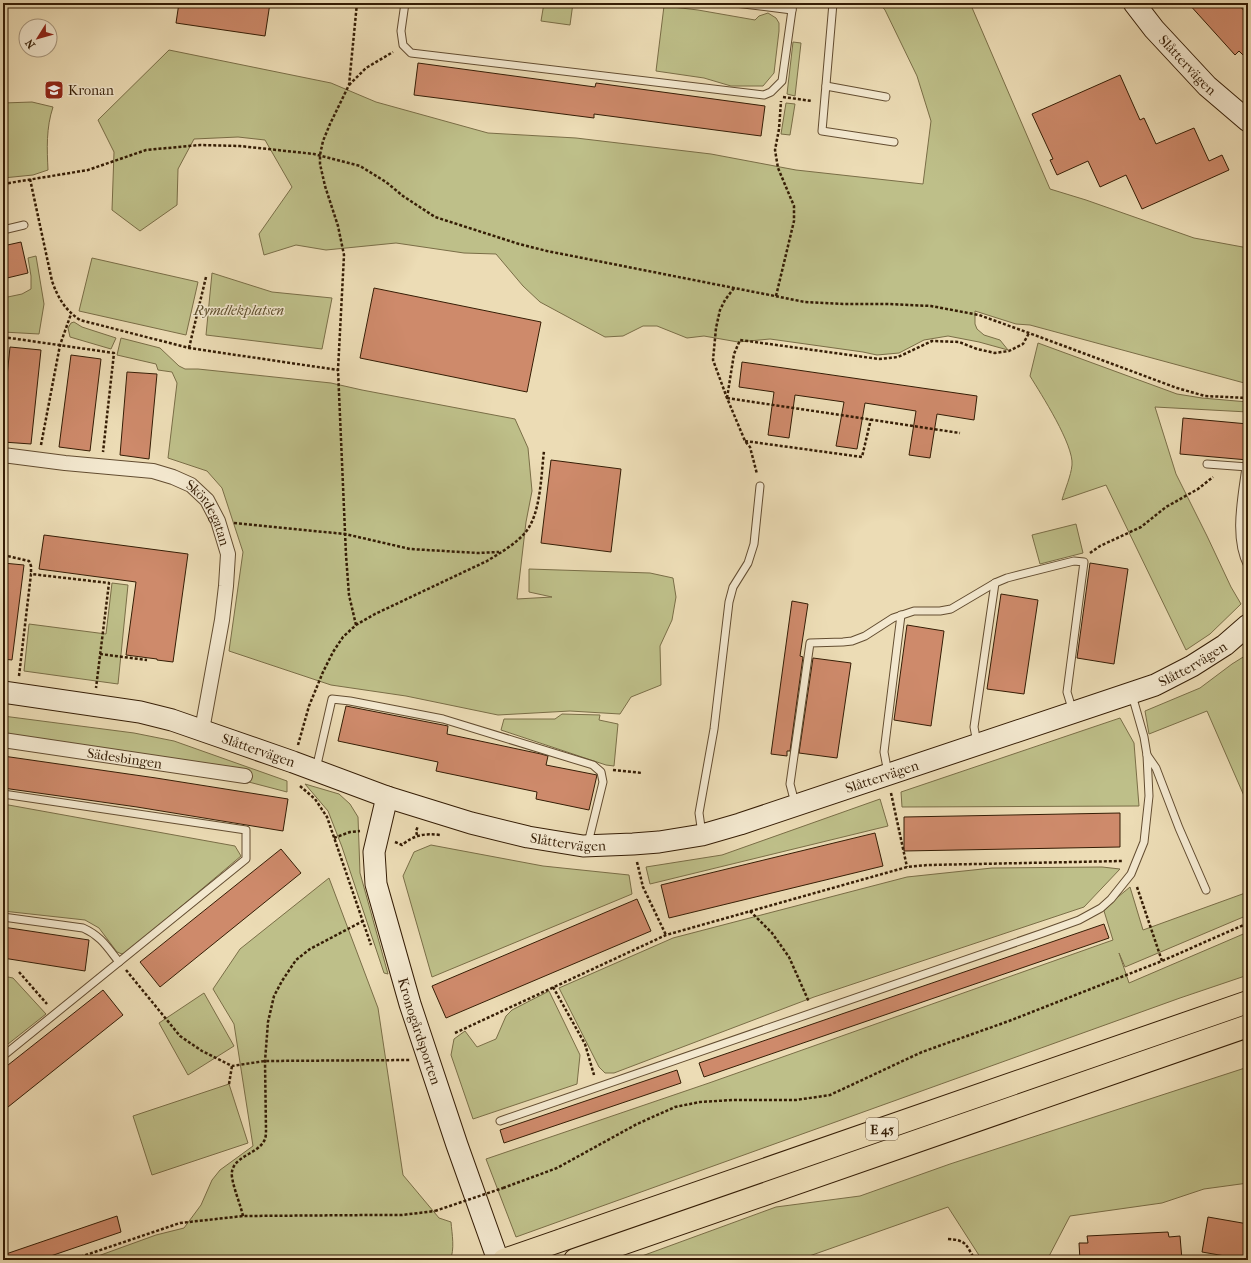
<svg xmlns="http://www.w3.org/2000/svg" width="1251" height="1263" font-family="'IM FELL French Canon',serif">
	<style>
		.green { fill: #bebf89; stroke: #7a6e47 }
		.building { fill: #ce8a6b; stroke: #351d05 }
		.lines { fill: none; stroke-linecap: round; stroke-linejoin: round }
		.lane-casing { stroke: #634d31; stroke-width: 9 }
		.street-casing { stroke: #634d31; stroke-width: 16 }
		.secondary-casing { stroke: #351d05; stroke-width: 23 }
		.highway-casing { stroke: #351d05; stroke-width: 24 }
		.path { stroke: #351d05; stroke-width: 2.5; stroke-dasharray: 3 2; stroke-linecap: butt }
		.lane { stroke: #f3e8cf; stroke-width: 7 }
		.street { stroke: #f3e8cf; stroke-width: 14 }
		.secondary { stroke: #f3e8cf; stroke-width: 21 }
		.highway { stroke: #ecdcb5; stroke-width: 22 }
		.path-bridge { stroke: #351d05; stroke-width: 2.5; stroke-dasharray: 3 2; stroke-linecap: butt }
		.labels { text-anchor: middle; stroke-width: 3; stroke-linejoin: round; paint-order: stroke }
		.shield { fill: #f3e8cf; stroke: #6e5a42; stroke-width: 1 }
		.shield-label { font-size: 13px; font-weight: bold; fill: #351d05 }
		.street-label { font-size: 14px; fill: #351d05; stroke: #f3e8cf }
		.poi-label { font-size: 14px; fill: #351d05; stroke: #f3e8cf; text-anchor: start }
		.park-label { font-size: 14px; font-style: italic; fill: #5e4e2d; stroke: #f3e8cf }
	</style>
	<rect width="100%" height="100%" fill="#ecdcb5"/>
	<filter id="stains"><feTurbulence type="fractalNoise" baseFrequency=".005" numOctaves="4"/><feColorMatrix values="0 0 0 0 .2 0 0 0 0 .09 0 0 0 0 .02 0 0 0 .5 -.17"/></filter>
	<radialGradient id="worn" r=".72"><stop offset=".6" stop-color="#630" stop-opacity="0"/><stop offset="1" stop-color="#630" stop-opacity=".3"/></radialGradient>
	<g class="green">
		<path d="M544,3H573L570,25L541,21Z"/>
		<path d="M879,3H970L1050,189L1086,200L1194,238L1248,248V384L1030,325L1016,324L975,311V324L977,329L984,335L1000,340L1008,350L979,342L948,336L924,340L899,353L877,355L863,352L770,339L738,342L704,336L687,338L657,326H643L623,336L605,337L540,302L523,286L496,254L464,253L396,243L326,250L296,245L264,255L259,234L292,187L265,140L238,137L194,139L178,169L177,205L140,231L112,210L114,152L98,120L169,50L331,83L376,102L488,133L576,138L711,154L796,170L923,184L931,121L917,76L885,10Z"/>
		<path d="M664,6L698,10L755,20L759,16L768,13L776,18L779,23V31L774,73L763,86H731L704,78L656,71Z"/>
		<path d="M793,42L801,43L795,96L787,94Z"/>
		<path d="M32,102L53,107C46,128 47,149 48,170L33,175L3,178V103Z"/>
		<path d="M786,103L795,104L790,135L781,134Z"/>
		<path d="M36,256L44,304L39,334L3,332V298L22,294L31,289V276L28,258Z"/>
		<path d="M92,258L198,282L186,335L79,311Z"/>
		<path d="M212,273L272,292L332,298L322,349L206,335Z"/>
		<path d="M74,322L82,327L116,338L111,349L70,337L68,328L71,323Z"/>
		<path d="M121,338L160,348L179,366L185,369H198L331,383L362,390L515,419L528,448L532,491L526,522L517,599L552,597L529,592V569L650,573L673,578L676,597L672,620L660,646L661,685L631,697L620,714L570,711L498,715L406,696L331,685L229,651L243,552L222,488L207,471L168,458L177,383L172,372L158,370L156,364L117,355Z"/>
		<path d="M1038,343L1177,394L1202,398L1248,402V412L1155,407L1176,474L1207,536L1231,587L1241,604L1210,634L1186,650L1106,485L1062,500C1065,489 1071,476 1072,465C1074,445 1041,394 1030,376Z"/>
		<path d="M1076,524L1083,553L1040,564L1032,535Z"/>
		<path d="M112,583L128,585L118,684L24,671L29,624L106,634Z"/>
		<path d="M1248,654V805L1207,711L1149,734L1145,711L1200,688L1232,664Z"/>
		<path d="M562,714L600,715L599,720L618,724L614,766L606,765L501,730L504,719H555Z"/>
		<path d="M3,716L134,733L174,741L287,781V792L153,757L3,735Z"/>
		<path d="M1120,718L1134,743L1139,806L902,807L901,792Z"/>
		<path d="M305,784L339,794L350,804L358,817L360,873L388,974L384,973L342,847L328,811Z"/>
		<path d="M880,799L888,826L650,884L646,867L722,855Z"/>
		<path d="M3,804L235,846L241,856L126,953L122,954L117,952L99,928L85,920L3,911Z"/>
		<path d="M431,845L543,866L629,875L632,894L432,977L403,876L414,852Z"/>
		<path d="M1102,867L1120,869L1084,907L814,997L614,1073H605L599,1067L559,988L673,938L907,877L992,868Z"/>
		<path d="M329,878L378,1008L403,1175L439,1218L451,1222C452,1234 455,1250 450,1260H87L156,1235L184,1228L201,1205L212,1180L220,1170L253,1146L234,1024L213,989L240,949Z"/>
		<path d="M1130,887L1143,930L1248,892V915L1125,967L1119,953L1129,983L1248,932V975L1180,998L516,1237L486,1159L709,1083L1113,940L1104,911L1113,901Z"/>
		<path d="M3,976L13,978L46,1014L3,1048Z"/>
		<path d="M549,991L580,1055L577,1084L473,1119L451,1055L454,1039L465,1031L477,1047L496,1039L506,1016L512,1010Z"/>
		<path d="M204,993L234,1046L188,1075L159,1023Z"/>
		<path d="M1248,1067V1183L1204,1189L1162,1203L1070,1216L1047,1260H982L948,1207L798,1260H631L776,1207L860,1196L950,1164Z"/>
		<path d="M229,1084L248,1143L152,1175L133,1116Z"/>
	</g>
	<g class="building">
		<path d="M179,3H270L265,36L176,23Z"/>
		<path d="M1188,3H1237L1248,15V60L1239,51L1235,55Z"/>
		<path d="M418,63L595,87L596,83L765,106L761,136L594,114V118L414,95Z"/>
		<path d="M1120,75L1140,120L1144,118L1156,144L1194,128L1209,161L1222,155L1229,170L1142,209L1126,175L1100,187L1088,161L1057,175L1050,160L1053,159L1032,114Z"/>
		<path d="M21,242L28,273L3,279V246Z"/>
		<path d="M374,288L541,322L527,392L360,358Z"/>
		<path d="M10,347L41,350L31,444L3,442V416Z"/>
		<path d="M71,355L101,359L90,451L59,447Z"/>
		<path d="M742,362L977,396L974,420L937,414L930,458L909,455L916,411L865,403L857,449L836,446L844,402L795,395L789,438L768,435L774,392L739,387Z"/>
		<path d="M127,372L157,374L149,459L120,455Z"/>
		<path d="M1183,418L1248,424V460L1180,454Z"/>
		<path d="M551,460L621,469L611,552L541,543Z"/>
		<path d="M44,535L188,554L173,662L157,660V659L126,655L136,582L39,569Z"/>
		<path d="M3,563L24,565L12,660L3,659Z"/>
		<path d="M1090,563L1128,569L1114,664L1077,658Z"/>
		<path d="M1001,594L1038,600L1024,694L987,689Z"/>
		<path d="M792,601L808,604L800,656L803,657L790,751H787V756L771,754Z"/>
		<path d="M907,625L944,631L931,726L894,720Z"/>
		<path d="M813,658L851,663L837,758L799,753Z"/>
		<path d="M346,706L448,726L447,734L541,754L548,756L546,765L597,775L589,810L536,799L537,792L436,771L438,762L338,741Z"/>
		<path d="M3,756L156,778L288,799L283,831L137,807L3,788Z"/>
		<path d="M1120,813V847L904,851V817Z"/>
		<path d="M875,833L883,866L669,918L661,885Z"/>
		<path d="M281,849L301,873L160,987L140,962Z"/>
		<path d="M637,899L651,931L446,1018L432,986Z"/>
		<path d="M1104,924L1109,938L704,1077L699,1063Z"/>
		<path d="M3,927L89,940L85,971L3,958Z"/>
		<path d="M103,990L123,1015L3,1111V1069Z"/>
		<path d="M677,1070L681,1083L504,1143L500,1130Z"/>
		<path d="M117,1216L121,1232L39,1260H3V1255Z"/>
		<path d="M1208,1217L1248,1224V1260L1202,1252Z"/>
		<path d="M1168,1232L1169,1237L1180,1236L1182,1260H1080L1079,1243H1088L1087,1236Z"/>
	</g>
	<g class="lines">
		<g class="lane-casing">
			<g id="lane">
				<path d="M405,3L401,31L403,45L411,53L764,95L771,92L782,81L793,3"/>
				<path d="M735,3L792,10"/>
				<path d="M833,3L822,131L894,142"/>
				<path d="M826,86L886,97"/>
				<path d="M3,230L24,225"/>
				<path d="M1207,464L1248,467"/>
				<path d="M1246,467C1242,498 1233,538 1248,566"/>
				<path d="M977,743L974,727L995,583"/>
				<path d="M1147,755L1156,768L1179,828L1206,890"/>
				<path d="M316,769L332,699L350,701L443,719L593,765L601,772L603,782L588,843"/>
				<path d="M888,773L884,752L901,615"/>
				<path d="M3,794L246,830V859L3,1056"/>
				<path d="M795,803L790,784L810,643L843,642L852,641L865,636L893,618L914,611H940L951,609L995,583L1007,578L1074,561L1084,562L1067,692L1073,712"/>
				<path d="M702,834L699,813L714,729L729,602L733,587L748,563L754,544L760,486"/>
				<path d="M3,917L83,928C101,936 107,947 119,962"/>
				<path d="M500,1121L1043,933L1079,920L1101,908L1111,899L1131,874L1144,842L1149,796L1147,755L1144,737L1132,695"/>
			</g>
		</g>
		<g class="street-casing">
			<g id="street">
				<path id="s1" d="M3,455L65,463L153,471L173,477L191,485L207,500L218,521L228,554L226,586L222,620L202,730"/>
				<path id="s2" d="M3,740L245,776"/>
			</g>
		</g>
		<g class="secondary-casing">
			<g id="secondary">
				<path id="s3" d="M1134,3L1154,29L1207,86L1248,121"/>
				<path id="s4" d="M3,692L140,712L172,720L293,762L387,797L471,823L528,837L583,846L633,844L659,842L702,835L740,824L1155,685L1192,666L1225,645L1248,625"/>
				<path id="s5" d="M387,797L374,852L376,884L410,1004L457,1145L498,1260"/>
			</g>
		</g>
		<g class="highway-casing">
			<g id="highway">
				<path d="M504,1260L1248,1002"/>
				<path d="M575,1260L1248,1026"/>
			</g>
		</g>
		<g class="path">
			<path d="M349,85L366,68L393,52"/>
			<path d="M783,97L812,101"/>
			<path d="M30,179L52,281C58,298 65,310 80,320L189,348L338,370"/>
			<path d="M3,184L88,170L146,150L200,145L240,146L314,154L360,166L386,182L403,196L435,217L519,244L547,251L805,302L843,304H888L931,306L979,315L1029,333L1177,388L1205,396L1248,398"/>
			<path d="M734,288L725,300L720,310L716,328L713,360L727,398L745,441L750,447L757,474"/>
			<path d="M776,296L794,221V206L778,168L775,150L779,129L781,101"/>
			<path d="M3,337L114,353L103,452"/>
			<path d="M189,348L206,277"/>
			<path d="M727,398L734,354L740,340L879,359L898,357L932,341L959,342L977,349L995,353L1009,351L1023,344L1029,333"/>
			<path d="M727,398L960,433"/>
			<path d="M745,441L862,457L871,419"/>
			<path d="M41,445L60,345L71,314"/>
			<path d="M234,523L345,534L410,549L478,553L499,552"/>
			<path d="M1090,553L1100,546L1141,527L1166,507L1198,489L1213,477"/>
			<path d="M3,555L29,561L31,566V574"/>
			<path d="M356,625L349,595L346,555L338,370L344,255L338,226L325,186L320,164V155L323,141L330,124L349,85L357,3"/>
			<path d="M100,654L147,660"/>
			<path d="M19,676L31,574L109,583L96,688"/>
			<path d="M298,745L309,706L323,672L333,652L343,637L356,625L375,614L487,561C500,553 514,545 524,534C541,516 541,475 544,451"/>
			<path d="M613,770L642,773"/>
			<path d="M300,786L315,799L327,817L371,945"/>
			<path d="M891,793L907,867"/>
			<path d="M417,835L416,831L418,826"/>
			<path d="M334,838L350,832L360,831"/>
			<path d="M395,842L402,845C414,835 425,833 440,835"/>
			<path d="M637,862L643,887L666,935"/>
			<path d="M1137,887L1162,961"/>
			<path d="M750,911L772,933L789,957L809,1002"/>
			<path d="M126,970L180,1036L202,1051L232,1066L265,1061L410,1060"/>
			<path d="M19,972L47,1004"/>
			<path d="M553,987L585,1044L594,1075"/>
			<path d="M455,1033L666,935L907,867L928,865L1122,861"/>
			<path d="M229,1084L232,1066"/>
			<path d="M503,1188L557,1168L637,1124L675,1107L700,1102L732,1100H796L830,1095L922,1052L1009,1021L1162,961L1248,923"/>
			<path d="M243,1216C240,1203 234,1190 232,1177C229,1156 259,1155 265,1139C266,1136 266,1132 266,1130L265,1061L268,1022L274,996L282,981L296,960L310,949L363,921"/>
			<path d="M948,1239C967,1240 966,1245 975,1260"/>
			<path d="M71,1260L180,1223L243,1216L376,1215H402L435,1211"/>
		</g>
		<use href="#lane" class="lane"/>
		<use href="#street" class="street"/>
		<use href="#secondary" class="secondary"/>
		<use href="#highway" class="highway"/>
		<path class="path-bridge" d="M435,1211L503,1188"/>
	</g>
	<defs>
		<g id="school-square" transform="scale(1)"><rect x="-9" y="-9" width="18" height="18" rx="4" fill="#8f2418" stroke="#f3e8cf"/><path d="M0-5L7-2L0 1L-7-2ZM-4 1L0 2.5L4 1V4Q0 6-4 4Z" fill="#fff"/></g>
	</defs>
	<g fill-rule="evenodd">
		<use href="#school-square" x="54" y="90"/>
	</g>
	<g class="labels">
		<rect class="shield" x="866" y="1118" width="32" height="22" rx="3"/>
		<g class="shield-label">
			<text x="882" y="1134">E 45</text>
		</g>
		<g class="street-label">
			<text dy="5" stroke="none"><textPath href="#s3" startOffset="82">Slåttervägen</textPath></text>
			<text dy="5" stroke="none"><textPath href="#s1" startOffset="225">Skördegatan</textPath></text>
			<text dy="5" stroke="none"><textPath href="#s4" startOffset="1242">Slåttervägen</textPath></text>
			<text dy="5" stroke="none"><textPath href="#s4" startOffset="263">Slåttervägen</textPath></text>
			<text dy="5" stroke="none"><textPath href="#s2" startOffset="123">Sädesbingen</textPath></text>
			<text dy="5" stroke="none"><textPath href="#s4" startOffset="911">Slåttervägen</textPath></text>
			<text dy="5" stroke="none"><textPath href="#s4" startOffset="587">Slåttervägen</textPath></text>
			<text dy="5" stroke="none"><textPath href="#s5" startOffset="242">Kronogårdsporten</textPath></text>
		</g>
		<g class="poi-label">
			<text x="68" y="95">Kronan</text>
		</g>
		<g class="park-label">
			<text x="239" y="315">Rymdlekplatsen</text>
		</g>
	</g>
	<rect width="1251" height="1263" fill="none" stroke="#ecdcb5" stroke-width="16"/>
	<rect x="4" y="4" width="1243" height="1255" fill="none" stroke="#351d05" stroke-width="2"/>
	<rect x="8" y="8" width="1235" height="1247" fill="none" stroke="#351d05"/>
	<g transform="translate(38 38) rotate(233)"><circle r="19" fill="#f3e8cf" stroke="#a7977e"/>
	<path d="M0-3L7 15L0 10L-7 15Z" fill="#8f2418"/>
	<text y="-6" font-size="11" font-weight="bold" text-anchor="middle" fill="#351d05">N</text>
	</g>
	<rect width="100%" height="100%" filter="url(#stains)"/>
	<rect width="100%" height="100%" fill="url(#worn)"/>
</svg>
